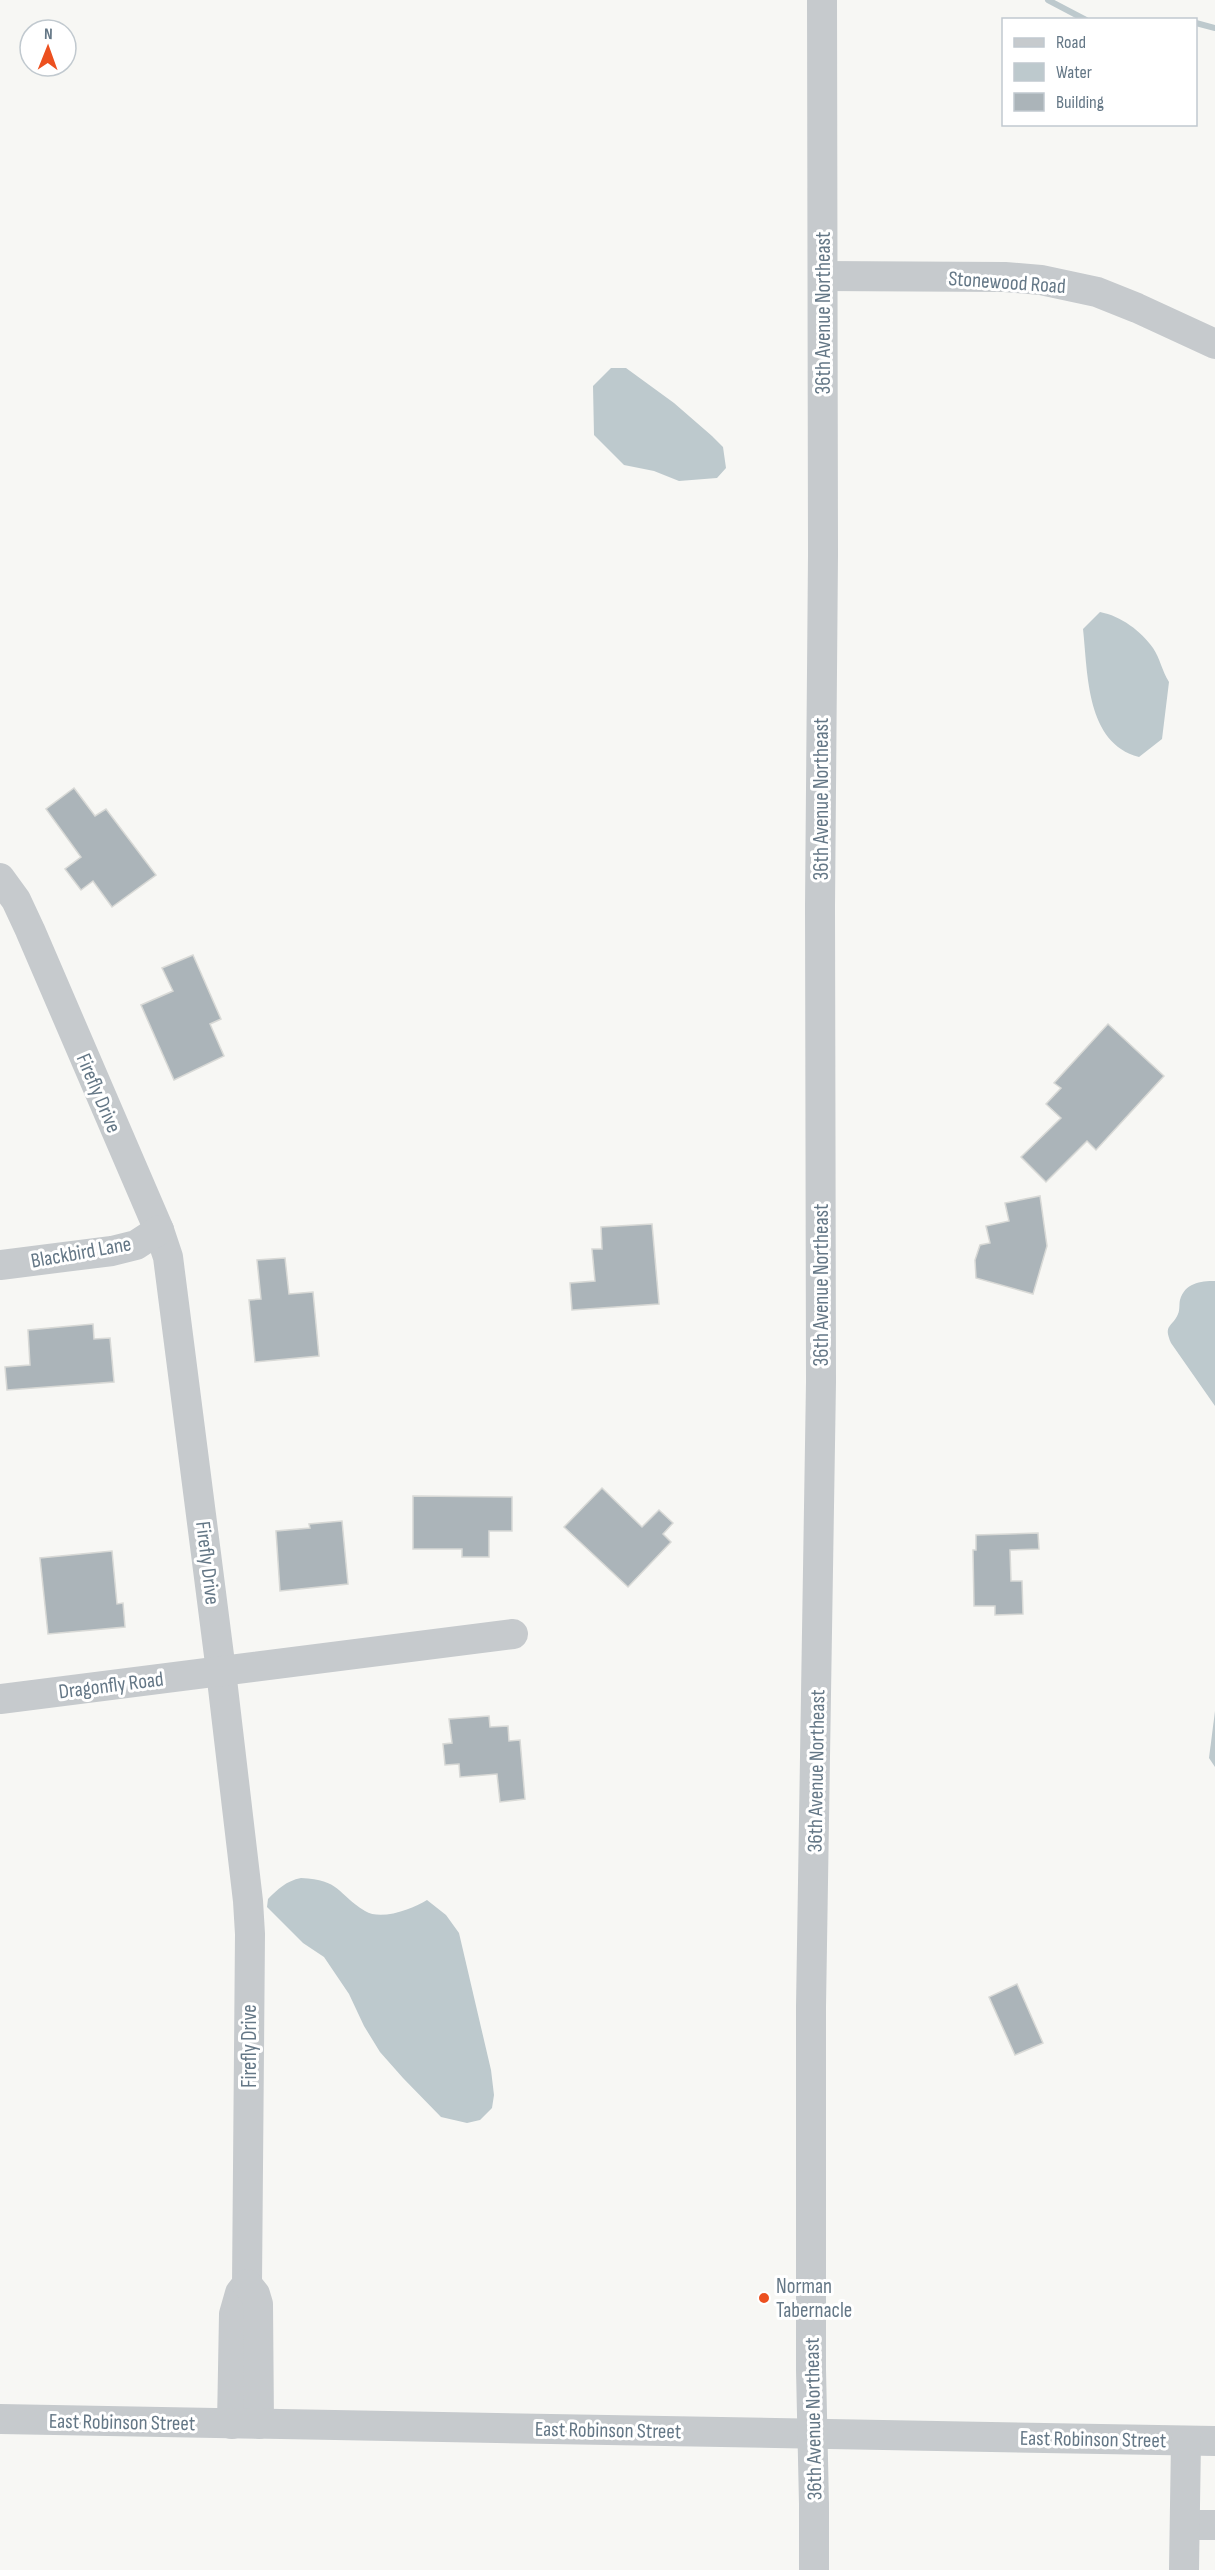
<svg xmlns="http://www.w3.org/2000/svg" width="1215" height="2570" font-family="'Sofia Sans Condensed',sans-serif">
	<style>
		.water { fill: #bdc9cd }
		.lines { fill: none; stroke-linecap: round; stroke-linejoin: round }
		.stream { stroke: #bdc9cd; stroke-width: 6 }
		.building { fill: #abb4b9; stroke: #d8d9d6; stroke-width: 1.5 }
		.minor { stroke: #c6cacd; stroke-width: 30 }
		.poi-dot { fill: #ec501f; stroke: #fff; stroke-width: 2 }
		.labels { text-anchor: middle; stroke-width: 6; stroke-linejoin: round; paint-order: stroke }
		.street-label { font-size: 21px; fill: #647786; stroke: #fff }
		.poi-label { font-size: 21px; fill: #647786; stroke: #fff; text-anchor: start }
	</style>
	<rect width="100%" height="100%" fill="#f7f7f4"/>
	<g class="water">
		<path d="M611,368H626L674,403L712,436L723,447L726,468L717,478L679,481L654,471L624,465L594,435L593,386Z"/>
		<path d="M1100,612C1121,616 1141,631 1153,648C1160,658 1162,671 1169,682L1162,739L1139,757C1086,743 1088,674 1083,629Z"/>
		<path d="M1215,1281V1406L1171,1343C1163,1324 1172,1328 1178,1314C1180,1310 1179,1304 1180,1300C1185,1283 1200,1281 1215,1281Z"/>
		<path d="M1215,1711V1767L1209,1758Z"/>
		<path d="M301,1878C341,1880 336,1893 365,1911C381,1921 413,1909 427,1900L446,1915L459,1933L491,2070L494,2095L492,2108L480,2120L467,2123L441,2117L403,2078L380,2052L364,2026L349,1994L324,1957L303,1943L267,1907L268,1899C278,1889 286,1881 301,1878Z"/>
	</g>
	<g class="lines">
		<g class="stream">
			<path d="M1048,0L1086,20"/>
			<path d="M1196,23L1215,28"/>
		</g>
	</g>
	<g class="building">
		<path d="M74,788L95,816L106,809L156,875L112,907L93,881L81,890L65,869L81,857L46,809Z"/>
		<path d="M193,955L221,1019L210,1024L224,1056L174,1080L141,1005L173,991L162,968Z"/>
		<path d="M1108,1024L1164,1076L1096,1150L1087,1141L1046,1182L1021,1157L1061,1118L1046,1104L1061,1088L1054,1083Z"/>
		<path d="M1040,1196L1047,1246L1033,1294L976,1278L975,1260L980,1245L990,1243L986,1226L1009,1221L1005,1203Z"/>
		<path d="M652,1224L659,1304L572,1310L570,1283L595,1281L592,1249H602L601,1227Z"/>
		<path d="M285,1258L289,1294L313,1292L319,1356L255,1362L249,1300L261,1299L257,1260Z"/>
		<path d="M93,1324L94,1339L110,1338L114,1382L7,1390L5,1367L30,1365L28,1330Z"/>
		<path d="M602,1488L642,1527L659,1510L673,1523L663,1534L671,1542L628,1587L564,1527Z"/>
		<path d="M413,1496L512,1497V1531H489V1557H462V1549H413Z"/>
		<path d="M342,1521L348,1584L280,1591L276,1531L310,1528L309,1524Z"/>
		<path d="M1038,1533L1039,1549L1010,1550L1011,1581H1022L1023,1614L995,1615V1606H974L973,1550H976V1535Z"/>
		<path d="M112,1551L117,1604L123,1603L125,1627L48,1634L40,1558Z"/>
		<path d="M489,1716L490,1727L508,1726L509,1741L520,1740L525,1799L500,1802L497,1774L460,1777L459,1764L445,1765L443,1744L452,1743L449,1719Z"/>
		<path d="M1017,1984L1043,2043L1015,2055L989,1997Z"/>
	</g>
	<g class="lines">
		<g class="minor">
			<path d="M823,276L1005,277L1041,280L1097,292L1137,308L1215,344"/>
			<path d="M0,878L16,900L30,930L159,1230L168,1257L221,1671L248,1901L250,1934L247,2284L240,2293L234,2314L232,2424"/>
			<path d="M0,1265L112,1251L136,1245L159,1230"/>
			<path d="M0,1699L513,1634"/>
			<path d="M247,2284L255,2294L258,2304L259,2424"/>
			<path d="M0,2419L1215,2441"/>
			<path d="M1185,2525H1215"/>
			<path d="M814,2570V2504L811,2370V2007L821,1382L820,906L823,555L822,0"/>
			<path d="M1184,2570L1186,2441"/>
		</g>
	</g>
	<circle class="poi-dot" cx="764" cy="2298" r="6"/>
	<g class="labels">
		<g class="street-label">
			<text transform="translate(1007 282) rotate(4)" y="7">Stonewood Road</text>
			<text transform="translate(823 313) rotate(-90)" y="7">36th Avenue Northeast</text>
			<text transform="translate(821 799) rotate(-90)" y="7">36th Avenue Northeast</text>
			<text transform="translate(99 1093) rotate(67)" y="7">Firefly Drive</text>
			<text transform="translate(81 1252) rotate(-10)" y="7">Blackbird Lane</text>
			<text transform="translate(821 1285) rotate(-90)" y="7">36th Avenue Northeast</text>
			<text transform="translate(208 1563) rotate(83)" y="7">Firefly Drive</text>
			<text transform="translate(111 1685) rotate(-7)" y="7">Dragonfly Road</text>
			<text transform="translate(816 1771) rotate(-89)" y="7">36th Avenue Northeast</text>
			<text transform="translate(249 2046) rotate(-90)" y="7">Firefly Drive</text>
			<text transform="translate(813 2419) rotate(-91)" y="7">36th Avenue Northeast</text>
			<text transform="translate(122 2422) rotate(1)" y="7">East Robinson Street</text>
			<text transform="translate(608 2430) rotate(1)" y="7">East Robinson Street</text>
			<text transform="translate(1093 2439) rotate(1)" y="7">East Robinson Street</text>
		</g>
		<g class="poi-label">
			<text x="776" y="2293">Norman<tspan x="776" dy="24">Tabernacle</tspan></text>
		</g>
	</g>
	<rect x="1002" y="18" width="195" height="108" fill="#ffffff" stroke="#c1c9cf" stroke-width="1.5"/>
	<rect x="1014" y="38" width="30" height="9" fill="#c6cacd" stroke="#c1c9cf" stroke-width="1.5"/>
	<text x="1056" y="48" font-size="18" fill="#647786">Road</text>
	<rect x="1014" y="63" width="30" height="18" fill="#bdc9cd" stroke="#c1c9cf" stroke-width="1.5"/>
	<text x="1056" y="78" font-size="18" fill="#647786">Water</text>
	<rect x="1014" y="93" width="30" height="18" fill="#abb4b9" stroke="#c1c9cf" stroke-width="1.5"/>
	<text x="1056" y="108" font-size="18" fill="#647786">Building</text>
	<g transform="translate(48 48) rotate(1)"><circle r="28" fill="#ffffff" stroke="#c1c9cf" stroke-width="1.5"/>
	<path d="M0-4.5L10 22L0 15L-10 22Z" fill="#ec501f"/>
	<text y="-9" font-size="16" font-weight="bold" text-anchor="middle" fill="#647786">N</text>
	</g>
</svg>
